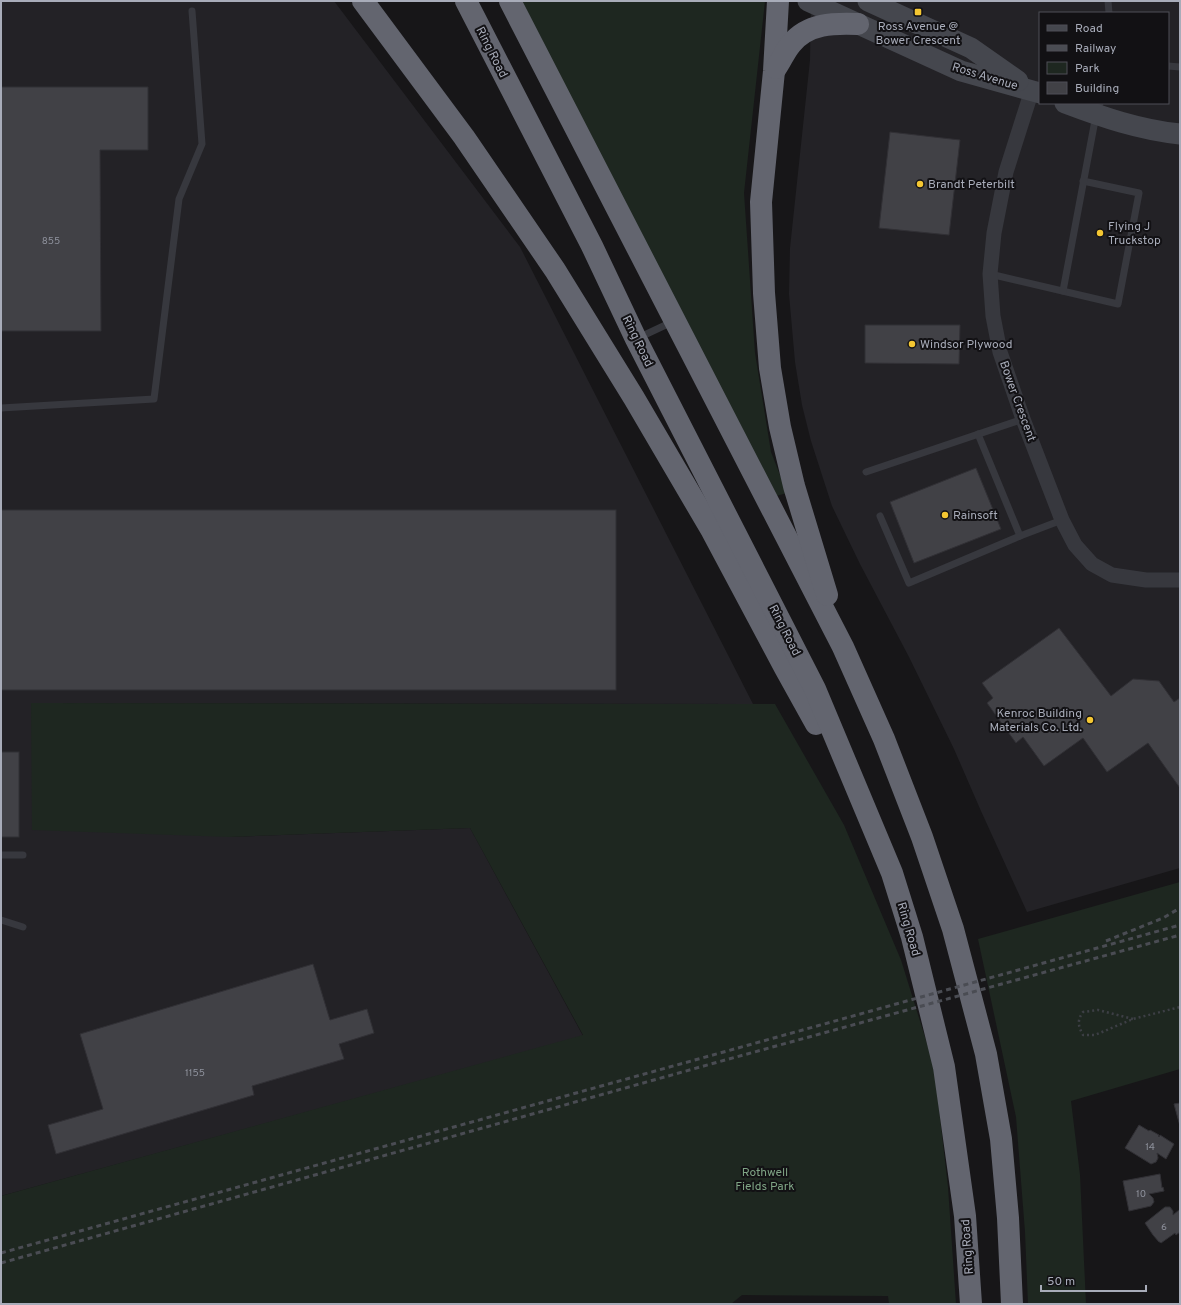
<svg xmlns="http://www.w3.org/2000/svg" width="1181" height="1305" font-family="Overpass,sans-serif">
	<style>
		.built { fill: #232226; fill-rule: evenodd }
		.green { fill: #1e2720 }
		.building { fill: #414146; stroke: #313035 }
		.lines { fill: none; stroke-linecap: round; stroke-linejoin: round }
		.path { stroke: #3d3f45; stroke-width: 2.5; stroke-dasharray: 2 3; stroke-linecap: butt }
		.service { stroke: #37383e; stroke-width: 7 }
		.minor { stroke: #37383e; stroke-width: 15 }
		.secondary { stroke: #45474e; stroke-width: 21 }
		.motorway { stroke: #63656f; stroke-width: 22 }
		.rail { stroke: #4a4c53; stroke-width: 3; stroke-dasharray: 5 4; stroke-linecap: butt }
		.poi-dot { fill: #f5c732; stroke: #121114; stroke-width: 1.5 }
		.labels { text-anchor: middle; stroke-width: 4; stroke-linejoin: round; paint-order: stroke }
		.number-label { font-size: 10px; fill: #8e919c }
		.poi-label { font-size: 12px; fill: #a8acb9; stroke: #121114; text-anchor: start }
		.street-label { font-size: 12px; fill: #a8acb9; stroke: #121114 }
		.park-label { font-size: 12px; fill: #7fa485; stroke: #121114 }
	</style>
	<rect width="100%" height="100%" fill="#171618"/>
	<g class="built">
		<path d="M1,1H334L520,247L753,704L31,703L229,837L470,828L583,1036L1,1196Z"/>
		<path d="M811,1H1180V868L1027,912L981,811L954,749L909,657L860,564L832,506L811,441L802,405L795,362L789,294L790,248L810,60ZM1040,13H1168V103H1040Z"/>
	</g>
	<g class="green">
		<path d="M521,1H765L744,193L755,353L771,452L787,493L776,496Z"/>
		<path d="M31,703L775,704L844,825L901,960L934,1066L948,1187L956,1304H889L888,1296L742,1295L731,1304H1V1196L583,1035L470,828L229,837L32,830Z"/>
		<path d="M1180,882V1069L1071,1101L1080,1175L1086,1304H1028L1025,1232L1016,1117L978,939Z"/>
	</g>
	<g class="building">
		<path d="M1,87H148V150H100L101,331H1Z"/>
		<path d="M890,132L960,140L949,235L879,228Z"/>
		<path d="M865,325H960L959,364L865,363Z"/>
		<path d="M976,468L1001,529L914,563L890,502Z"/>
		<rect x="1" y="510" width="615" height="180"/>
		<path d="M1059,628L1111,696L1133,679L1159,681L1174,702L1180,698V788L1148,743L1107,772L1083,738L1044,766L1023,737L1016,743L987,703L993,698L982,683Z"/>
		<rect x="1" y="752" width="18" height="85"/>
		<path d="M313,964L330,1020L367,1009L374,1033L339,1044L344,1059L252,1086L254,1095L56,1154L48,1125L103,1109L80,1034Z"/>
		<path d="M1180,1103V1126L1174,1104Z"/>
		<path d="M1139,1125L1149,1131L1150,1130L1159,1135L1158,1136L1159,1137L1160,1135L1174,1144L1166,1159L1157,1153L1158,1158L1156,1162L1151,1164L1125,1148Z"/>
		<path d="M1160,1174L1162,1188L1163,1187L1164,1191L1149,1194L1153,1198L1154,1202L1151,1206L1129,1211L1123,1181Z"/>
		<path d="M1165,1207H1170L1173,1211V1215L1179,1210L1180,1212V1232L1176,1235L1175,1233L1161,1243L1160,1242H1159L1153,1235L1145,1223Z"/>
	</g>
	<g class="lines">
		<path class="path" d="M1133,1019L1098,1010L1083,1012C1077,1020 1078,1026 1083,1035H1095L1133,1019L1180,1007"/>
		<g class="service">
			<path d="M1108,1L1109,13"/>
			<path d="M1168,66L1180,67"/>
			<path d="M990,274L1118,304L1139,193L1083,181"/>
			<path d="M1063,291L1096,115L1100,103"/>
			<path d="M638,338L672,322"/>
			<path d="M1,408L154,399L179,199L202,144L192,11"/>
			<path d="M978,434L1020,536"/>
			<path d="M866,472L1023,419"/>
			<path d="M880,516L909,583L1020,536L1062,520"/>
			<path d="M1,855H23"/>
			<path d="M1,920L23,927"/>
		</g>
		<path class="minor" d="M1032,90L1006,172L994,233L990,274L993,316L1000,352L1023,419L1062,520L1075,545L1092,564L1112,575L1146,580H1180"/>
		<g class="secondary">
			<path d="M808,1L961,71L1040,93"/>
			<path d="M868,1L971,48L1018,81"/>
			<path d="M1065,103C1102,117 1140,130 1180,134"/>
		</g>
		<g class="motorway">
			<path d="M363,1L464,137L555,270L634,398L712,531L785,668L816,724"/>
			<path d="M466,1L592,246L636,339L815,689L892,873L912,937L944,1067L965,1216L971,1304"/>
			<path d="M510,1L843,647L884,739L922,837L953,929L986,1054L1001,1139L1008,1218L1012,1304"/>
			<path d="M778,1L774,71L761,202L764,293L770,368L780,427L794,486L827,595"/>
			<path d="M776,68C781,61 785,51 791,44C808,23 834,23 858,24"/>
		</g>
		<g class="rail">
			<path d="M1106,941L1163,918L1180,908"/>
			<path d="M1,1253L1180,925"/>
			<path d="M1,1263L718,1062L1180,935"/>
		</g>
	</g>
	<g class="poi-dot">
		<rect x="914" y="8" width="8" height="8" rx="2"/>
		<circle cx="920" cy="184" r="4"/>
		<circle cx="1100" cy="233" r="4"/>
		<circle cx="912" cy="344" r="4"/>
		<circle cx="945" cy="515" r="4"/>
		<circle cx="1090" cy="720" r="4"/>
	</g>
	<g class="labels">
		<g class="number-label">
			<text x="51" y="244">855</text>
			<text x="195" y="1076">1155</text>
			<text x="1150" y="1150">14</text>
			<text x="1141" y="1197">10</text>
			<text x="1164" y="1230">6</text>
		</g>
		<g class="poi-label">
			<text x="918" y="30" text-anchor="middle">Ross Avenue @<tspan x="918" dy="14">Bower Crescent</tspan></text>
			<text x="928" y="188">Brandt Peterbilt</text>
			<text x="1108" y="230">Flying J<tspan x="1108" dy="14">Truckstop</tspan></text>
			<text x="920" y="348">Windsor Plywood</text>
			<text x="953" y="519">Rainsoft</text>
			<text x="1082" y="717" text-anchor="end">Kenroc Building<tspan x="1082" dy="14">Materials Co. Ltd.</tspan></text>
		</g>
		<g class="street-label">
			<text transform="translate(492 52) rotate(63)" y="4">Ring Road</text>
			<text transform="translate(985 76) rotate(17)" y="4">Ross Avenue</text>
			<text transform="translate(638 341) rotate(64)" y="4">Ring Road</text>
			<text transform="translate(1018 401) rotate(70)" y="4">Bower Crescent</text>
			<text transform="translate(785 630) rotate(63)" y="4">Ring Road</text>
			<text transform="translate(909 929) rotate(74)" y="4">Ring Road</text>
			<text transform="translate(967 1247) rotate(-94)" y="4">Ring Road</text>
		</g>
		<g class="park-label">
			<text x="765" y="1176">Rothwell<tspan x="765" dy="14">Fields Park</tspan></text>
		</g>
	</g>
	<rect width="1181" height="1305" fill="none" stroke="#a8acb9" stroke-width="4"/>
	<rect x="1039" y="12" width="130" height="92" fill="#121114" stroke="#4e4f56"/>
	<rect x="1047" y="25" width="20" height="6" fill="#45474e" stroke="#4e4f56"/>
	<text x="1075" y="32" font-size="12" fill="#a8acb9">Road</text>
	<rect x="1047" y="45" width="20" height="6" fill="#4a4c53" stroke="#4e4f56"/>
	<text x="1075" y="52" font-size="12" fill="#a8acb9">Railway</text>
	<rect x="1047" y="62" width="20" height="12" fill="#1e2720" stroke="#4e4f56"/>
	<text x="1075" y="72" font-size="12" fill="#a8acb9">Park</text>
	<rect x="1047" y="82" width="20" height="12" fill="#414146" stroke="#4e4f56"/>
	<text x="1075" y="92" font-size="12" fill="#a8acb9">Building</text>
	<path d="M1041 1285v6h105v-6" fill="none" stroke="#a8acb9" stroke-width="2"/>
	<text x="1047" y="1285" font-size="12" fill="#a8acb9" stroke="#121114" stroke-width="3" paint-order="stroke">50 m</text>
</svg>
